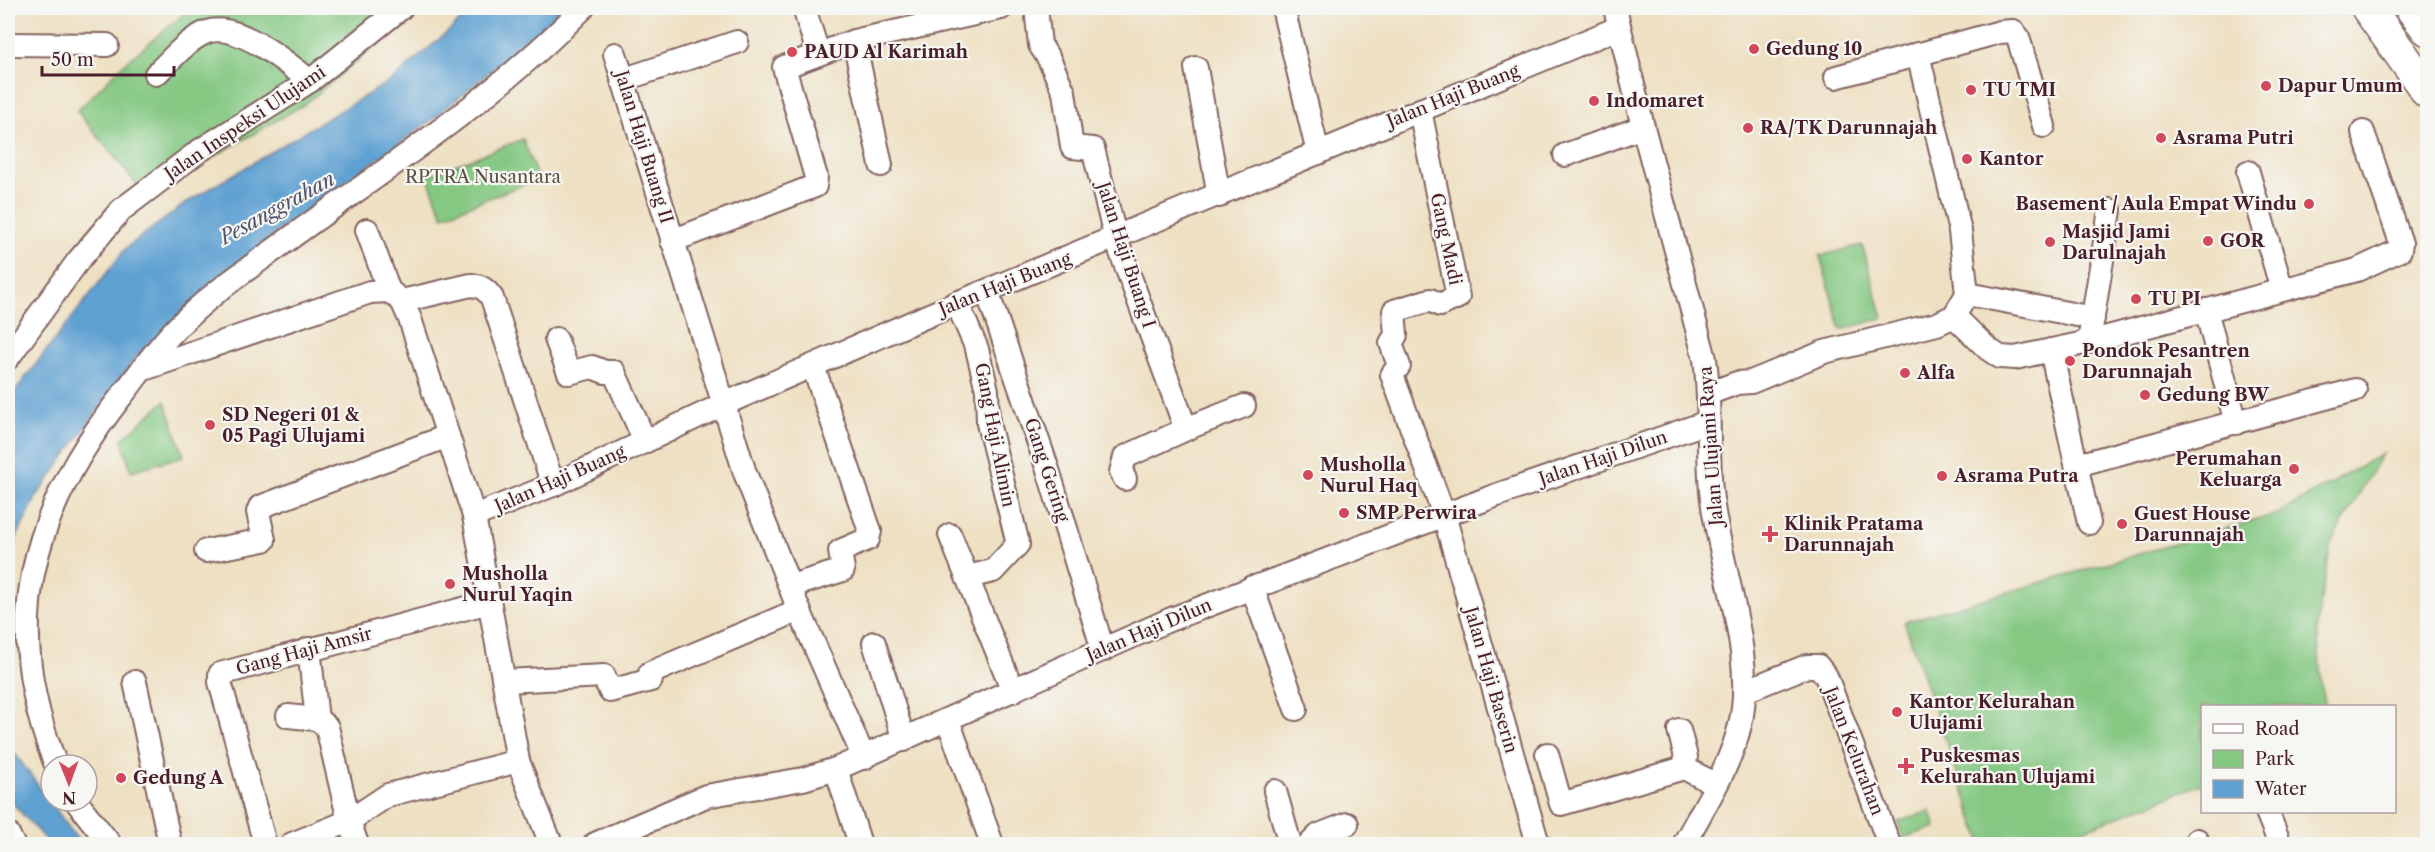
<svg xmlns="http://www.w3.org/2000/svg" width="2435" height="852" font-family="'Libre Caslon Text',serif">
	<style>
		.green { fill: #84c882; stroke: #677456; stroke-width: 1.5 }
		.water { fill: #5ea1d2; stroke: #54607e; stroke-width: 1.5 }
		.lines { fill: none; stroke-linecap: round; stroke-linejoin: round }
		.minor-casing { stroke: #836360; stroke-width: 26 }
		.highway-casing { stroke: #836360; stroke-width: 36 }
		.minor { stroke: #fff; stroke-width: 22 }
		.highway { stroke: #fff; stroke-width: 33 }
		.poi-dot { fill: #d1495b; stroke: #f6f6f2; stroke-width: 2 }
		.labels { text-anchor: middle; stroke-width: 4.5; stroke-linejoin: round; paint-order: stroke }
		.poi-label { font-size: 18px; font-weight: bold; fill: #4a1f2b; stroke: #f6f6f2; text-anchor: start }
		.street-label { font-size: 18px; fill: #4a1f2b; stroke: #f6f6f2 }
		.park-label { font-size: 18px; fill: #5b5245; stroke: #f6f6f2 }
		.water-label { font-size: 20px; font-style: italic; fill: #52536e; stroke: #f6f6f2 }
	</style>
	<rect width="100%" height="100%" fill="#f6f6f2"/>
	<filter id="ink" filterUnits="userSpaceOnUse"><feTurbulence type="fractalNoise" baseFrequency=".0167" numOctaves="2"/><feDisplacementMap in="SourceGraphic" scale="12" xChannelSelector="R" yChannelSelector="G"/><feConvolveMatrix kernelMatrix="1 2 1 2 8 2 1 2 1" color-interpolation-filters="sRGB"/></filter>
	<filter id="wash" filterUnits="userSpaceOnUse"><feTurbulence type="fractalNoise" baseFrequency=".008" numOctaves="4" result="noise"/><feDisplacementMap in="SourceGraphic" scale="24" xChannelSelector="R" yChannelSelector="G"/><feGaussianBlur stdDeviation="1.35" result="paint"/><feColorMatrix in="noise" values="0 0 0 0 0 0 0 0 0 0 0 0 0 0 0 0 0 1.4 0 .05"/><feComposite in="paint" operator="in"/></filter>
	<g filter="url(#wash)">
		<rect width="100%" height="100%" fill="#eee0c2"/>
		<g class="green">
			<path d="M191,8H421L305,104L146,196L77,111L124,64Z"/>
			<path d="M523,139L538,179L443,216L427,176Z"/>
			<path d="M1862,245L1883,318L1841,330L1820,256Z"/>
			<path d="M165,401L184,456L131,471L122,439Z"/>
			<path d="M2382,454L2331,543L2317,623L2321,683L2326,706H2202V784L2047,844C2036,845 2029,838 2019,838C2006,837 1995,845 1982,844L1904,622L2277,514Z"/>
			<path d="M1930,811L1936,827L1903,838L1898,822Z"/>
		</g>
		<g class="water">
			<path d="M475,8H559L548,23L433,119L281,229L135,358L37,496L8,555V400L126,248L187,202L392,80Z"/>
			<path d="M8,744L81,844H49L8,798Z"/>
		</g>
	</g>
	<g filter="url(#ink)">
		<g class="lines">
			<g class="minor-casing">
				<g id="minor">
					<path d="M804,8L818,53"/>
					<path d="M1036,8L1040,45L1049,59L1064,92L1072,147L1093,149L1116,239L1184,424L1193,426L1244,406"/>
					<path d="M1283,8L1318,153"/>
					<path d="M1615,8L1643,127L1705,359C1711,403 1707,447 1711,491C1718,563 1757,655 1740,725C1730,767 1704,806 1684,844"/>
					<path d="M854,41L881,165"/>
					<path d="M8,44L107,45"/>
					<path d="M615,54L745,473L799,610L864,758"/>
					<path d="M1196,68L1219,196"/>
					<path d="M156,74C170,61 188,39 207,32C237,21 287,63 310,81"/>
					<path d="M1836,77L2000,32L2013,31L2018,37L2044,126"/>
					<path d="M622,80L737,42"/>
					<path d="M1420,110L1458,297L1440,305L1430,300L1394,311L1396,335L1391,343L1399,366L1392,375L1444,515L1538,844"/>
					<path d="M1565,155L1643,127"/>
					<path d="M2248,172L2282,290"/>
					<path d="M367,230L389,291L402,301L410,319L474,516L518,761L551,844"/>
					<path d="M672,241L815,186L816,177L784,67L854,41L1001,8"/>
					<path d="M987,291L1049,473L1103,650"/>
					<path d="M1967,294L2093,318"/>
					<path d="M402,301L471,285C481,286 486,289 492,298L553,485"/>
					<path d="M957,303L977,349L987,390L988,423L1018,544L993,571L967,577"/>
					<path d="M2206,310L2236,423"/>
					<path d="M1954,316L1988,349L2000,357L2015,358L2089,342L2357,270L2400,250L2401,243L2363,132"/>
					<path d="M556,339L569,373L592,367L605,372H614L645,441"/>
					<path d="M2089,342L2110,210"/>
					<path d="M2051,350L2089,523"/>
					<path d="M8,358L78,261L121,210L199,151L310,81L401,8"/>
					<path d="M144,369L370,292L389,291"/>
					<path d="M1710,393L1737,383L1751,382L1824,352L1937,324L1954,316L1967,294L1960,231L1918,54"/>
					<path d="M2077,465L2355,390"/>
					<path d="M1125,479L1121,472L1125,457L1193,426"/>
					<path d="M474,516L553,485L724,404L957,303L1618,28"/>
					<path d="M950,535L1013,691"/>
					<path d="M206,551L264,540L258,512L260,507L448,436"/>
					<path d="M791,586L843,570L840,551L868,539L870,531L813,366"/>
					<path d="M1252,587L1296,709"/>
					<path d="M874,643L904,740"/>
					<path d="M309,649L317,719"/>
					<path d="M505,681L604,676L610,691L651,680L650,673L799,610"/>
					<path d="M135,682L170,844"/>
					<path d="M1745,691L1807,666H1818L1826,676L1889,844"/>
					<path d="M288,716L317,719L327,727L349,821L357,844"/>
					<path d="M948,720L992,844"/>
					<path d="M1679,730L1686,757L1684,768"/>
					<path d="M1547,754L1561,804L1684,768L1715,784"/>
					<path d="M56,765C0,626 30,513 120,398C142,370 163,339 189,316C222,285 261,260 297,233C396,162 498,95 583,8"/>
					<path d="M836,769L860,844"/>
					<path d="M1275,791L1290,844"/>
					<path d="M76,801L110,844"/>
					<path d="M2267,812L2280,844"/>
					<path d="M8,834L13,844"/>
					<path d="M2197,840L2198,844"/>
					<path d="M265,844L220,682V674L489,602"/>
					<path d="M292,844L349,821L388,795L518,761"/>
					<path d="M595,844L706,796L803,779L836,769L1169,620L1497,495L1708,422"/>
					<path d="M1310,844L1319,835L1347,824"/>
				</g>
			</g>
			<g class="highway-casing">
				<g id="highway">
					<path d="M2368,8L2428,92"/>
					<path d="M2412,8L2428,29"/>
				</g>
			</g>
			<use href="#minor" class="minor"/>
			<use href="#highway" class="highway"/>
		</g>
	</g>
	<g class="poi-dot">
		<circle cx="1754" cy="49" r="6"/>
		<circle cx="792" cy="52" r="6"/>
		<circle cx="2266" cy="86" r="6"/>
		<circle cx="1971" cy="90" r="6"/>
		<circle cx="1594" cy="101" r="6"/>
		<circle cx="1748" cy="128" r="6"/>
		<circle cx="2161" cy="138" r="6"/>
		<circle cx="1967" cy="159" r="6"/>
		<circle cx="2309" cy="204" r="6"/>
		<circle cx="2208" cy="241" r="6"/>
		<circle cx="2050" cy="242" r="6"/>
		<circle cx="2136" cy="299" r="6"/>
		<circle cx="2070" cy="361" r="6"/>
		<circle cx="1905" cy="373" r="6"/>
		<circle cx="2145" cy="395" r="6"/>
		<circle cx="210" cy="425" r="6"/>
		<circle cx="2294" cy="469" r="6"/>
		<circle cx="1308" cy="475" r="6"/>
		<circle cx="1942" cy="476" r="6"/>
		<circle cx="1344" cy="513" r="6"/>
		<circle cx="2122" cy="524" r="6"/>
		<path d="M1767 525h6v6h6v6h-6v6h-6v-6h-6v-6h6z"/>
		<circle cx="450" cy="584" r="6"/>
		<circle cx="1897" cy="712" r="6"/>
		<path d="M1903 757h6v6h6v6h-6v6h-6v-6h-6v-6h6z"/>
		<circle cx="121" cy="778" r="6"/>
	</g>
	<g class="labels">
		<g class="poi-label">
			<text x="1766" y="55">Gedung 10</text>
			<text x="804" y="58">PAUD Al Karimah</text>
			<text x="2278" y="92">Dapur Umum</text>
			<text x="1983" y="96">TU TMI</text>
			<text x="1606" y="107">Indomaret</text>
			<text x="1760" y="134">RA/TK Darunnajah</text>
			<text x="2173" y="144">Asrama Putri</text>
			<text x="1979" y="165">Kantor</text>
			<text x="2297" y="210" text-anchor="end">Basement / Aula Empat Windu</text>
			<text x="2062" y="238">Masjid Jami<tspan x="2062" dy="21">Darulnajah</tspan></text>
			<text x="2220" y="247">GOR</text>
			<text x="2148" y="305">TU PI</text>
			<text x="2082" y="357">Pondok Pesantren<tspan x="2082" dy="21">Darunnajah</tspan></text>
			<text x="1917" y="379">Alfa</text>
			<text x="2157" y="401">Gedung BW</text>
			<text x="222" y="421">SD Negeri 01 &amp;<tspan x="222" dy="21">05 Pagi Ulujami</tspan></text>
			<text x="2282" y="465" text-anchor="end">Perumahan<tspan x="2282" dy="21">Keluarga</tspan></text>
			<text x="1320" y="471">Musholla<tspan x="1320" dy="21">Nurul Haq</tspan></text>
			<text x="1954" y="482">Asrama Putra</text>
			<text x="1356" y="519">SMP Perwira</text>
			<text x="2134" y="520">Guest House<tspan x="2134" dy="21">Darunnajah</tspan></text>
			<text x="1784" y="530">Klinik Pratama<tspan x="1784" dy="21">Darunnajah</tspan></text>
			<text x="462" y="580">Musholla<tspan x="462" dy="21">Nurul Yaqin</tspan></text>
			<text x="1909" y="708">Kantor Kelurahan<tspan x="1909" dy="21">Ulujami</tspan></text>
			<text x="1920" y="762">Puskesmas<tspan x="1920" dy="21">Kelurahan Ulujami</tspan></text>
			<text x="133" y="784">Gedung A</text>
		</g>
		<g class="street-label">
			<text transform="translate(1453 96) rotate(-22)" y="6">Jalan Haji Buang</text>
			<text transform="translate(245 123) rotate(-34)" y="6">Jalan Inspeksi Ulujami</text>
			<text transform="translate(644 147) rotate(73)" y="6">Jalan Haji Buang II</text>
			<text transform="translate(1446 239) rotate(78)" y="6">Gang Madi</text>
			<text transform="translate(1126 255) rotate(72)" y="6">Jalan Haji Buang I</text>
			<text transform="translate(1005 284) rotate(-22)" y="6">Jalan Haji Buang</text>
			<text transform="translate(995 435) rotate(79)" y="6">Gang Haji Alimin</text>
			<text transform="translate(1711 446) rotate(-94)" y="6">Jalan Ulujami Raya</text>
			<text transform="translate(1603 458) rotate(-19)" y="6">Jalan Haji Dilun</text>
			<text transform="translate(1047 470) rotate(72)" y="6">Gang Gering</text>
			<text transform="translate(560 479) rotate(-24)" y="6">Jalan Haji Buang</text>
			<text transform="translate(1149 630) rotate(-23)" y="6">Jalan Haji Dilun</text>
			<text transform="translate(304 651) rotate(-15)" y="6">Gang Haji Amsir</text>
			<text transform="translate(1491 680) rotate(74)" y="6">Jalan Haji Baserin</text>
			<text transform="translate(1854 751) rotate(69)" y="6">Jalan Kelurahan</text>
		</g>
		<g class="park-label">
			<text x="483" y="183">RPTRA Nusantara</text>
		</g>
		<g class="water-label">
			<text transform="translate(277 208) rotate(-29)" y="7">Pesanggrahan</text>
		</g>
	</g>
	<rect width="2435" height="852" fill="none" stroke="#f6f6f2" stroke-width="30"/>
	<rect x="2201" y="705" width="195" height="108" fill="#f6f6f2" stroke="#b1a0a2" stroke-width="1.5"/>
	<rect x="2213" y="724" width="30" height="9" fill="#ffffff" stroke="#b1a0a2" stroke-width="1.5"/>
	<text x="2255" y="735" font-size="18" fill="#4a1f2b">Road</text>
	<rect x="2213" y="750" width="30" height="18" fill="#84c882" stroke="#b1a0a2" stroke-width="1.5"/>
	<text x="2255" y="765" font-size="18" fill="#4a1f2b">Park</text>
	<rect x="2213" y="780" width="30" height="18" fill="#5ea1d2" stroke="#b1a0a2" stroke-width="1.5"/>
	<text x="2255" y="795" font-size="18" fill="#4a1f2b">Water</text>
	<g transform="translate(69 783) rotate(179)"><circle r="28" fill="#f6f6f2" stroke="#b1a0a2" stroke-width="1.5"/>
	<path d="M0-4.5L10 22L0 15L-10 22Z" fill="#d1495b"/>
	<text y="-9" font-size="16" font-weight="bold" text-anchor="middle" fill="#4a1f2b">N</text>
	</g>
	<path d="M42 66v9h132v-9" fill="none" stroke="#4a1f2b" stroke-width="3"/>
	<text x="51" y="66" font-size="18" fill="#4a1f2b" stroke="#f6f6f2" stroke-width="4.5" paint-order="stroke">50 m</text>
</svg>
